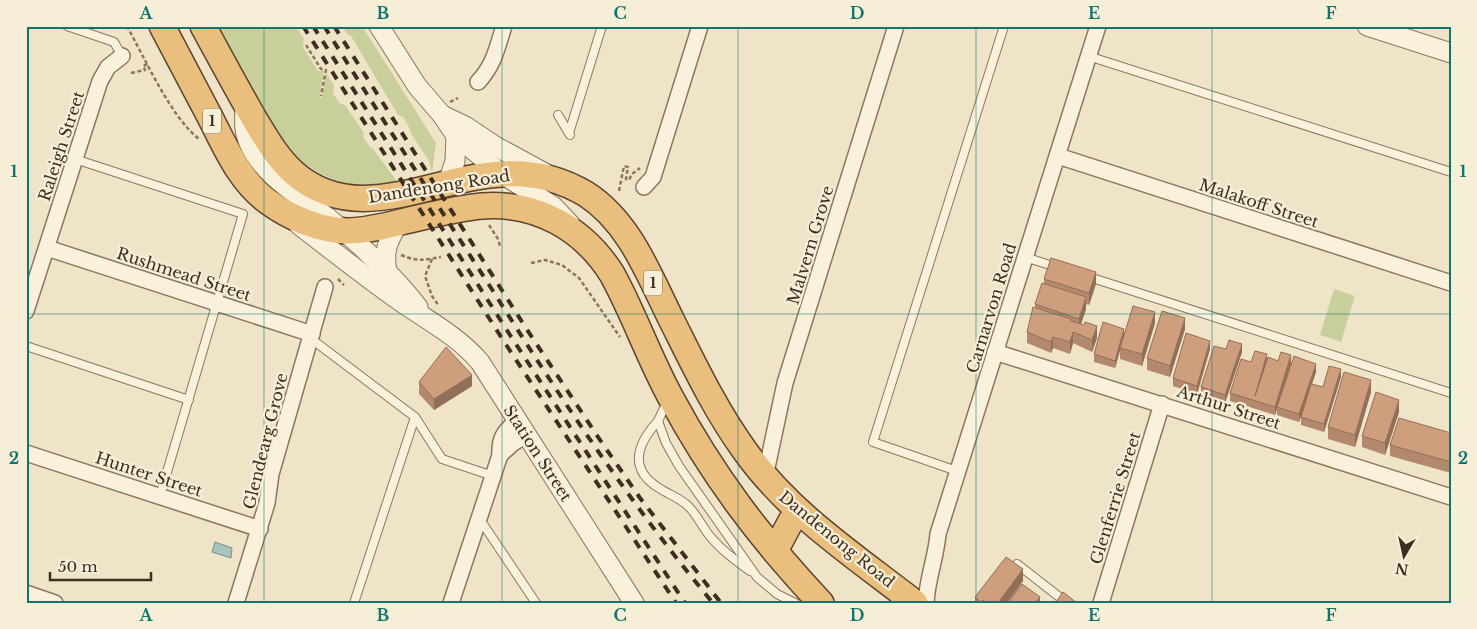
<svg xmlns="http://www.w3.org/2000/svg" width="1477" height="629" font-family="'Libre Baskerville',serif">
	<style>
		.green { fill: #c9cf9b }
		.water { fill: #a9c4bc; stroke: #6f938a }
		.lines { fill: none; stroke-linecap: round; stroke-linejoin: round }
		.service-casing { stroke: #8d765c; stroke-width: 10 }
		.minor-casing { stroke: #8d765c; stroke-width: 18 }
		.tertiary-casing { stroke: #8d765c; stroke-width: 21 }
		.trunk-casing { stroke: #5b4430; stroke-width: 28 }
		.path { stroke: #8d765c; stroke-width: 2.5; stroke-dasharray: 4 2.5; stroke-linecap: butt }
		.service { stroke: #faf1dc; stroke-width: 8 }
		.minor { stroke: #faf1dc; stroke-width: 15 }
		.tertiary { stroke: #faf1dc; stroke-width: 19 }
		.trunk { stroke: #eabe7c; stroke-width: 25 }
		.rail { stroke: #3d2e20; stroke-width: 4; stroke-dasharray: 9 9; stroke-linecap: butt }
		.wall { fill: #b2896c }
		.shaded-wall { fill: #916f58 }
		.building { fill: #cf9f7d; stroke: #916f58 }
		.grid { fill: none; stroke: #0f766e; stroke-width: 1; stroke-opacity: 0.55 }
		.labels { text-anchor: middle; stroke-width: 4.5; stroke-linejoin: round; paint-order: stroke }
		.shield { fill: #f7eed8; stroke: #756857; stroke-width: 1 }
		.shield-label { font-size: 15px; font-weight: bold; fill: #3d2e20 }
		.street-label { font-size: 16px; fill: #3d2e20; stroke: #f7eed8 }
		.neatline { fill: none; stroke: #0f766e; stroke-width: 2 }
		.grid-label { font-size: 16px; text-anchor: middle; font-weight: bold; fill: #0f766e }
	</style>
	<rect width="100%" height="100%" fill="#f0e4c8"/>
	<g class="green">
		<path d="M217,26H296L304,39L303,47L318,71H324L320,97L322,98L326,73L334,85L333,93L339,103L345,105L364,133L363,137L370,147L373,149L399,184C358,192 317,180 288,148C275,133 266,113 256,96C243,73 230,50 217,26Z"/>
		<path d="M342,26H362L436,143L432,173L429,161L410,132V129L403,117L398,115L351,36L348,35Z"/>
		<path d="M1334,289L1355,296L1341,342L1320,335Z"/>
	</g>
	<path class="water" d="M215,542L232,548L231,558L212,552Z"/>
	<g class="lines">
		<g class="service-casing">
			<g id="service">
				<path d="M67,26L114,42L122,56"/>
				<path d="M1088,56L1451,172"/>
				<path d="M558,115L570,135"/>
				<path d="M569,133L602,26"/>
				<path d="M75,159L243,214L160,496"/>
				<path d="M1025,257L1059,268"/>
				<path d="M1086,276L1451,393"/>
				<path d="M310,338L415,417L442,459L493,476"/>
				<path d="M26,346L189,400"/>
				<path d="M667,402L658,421L666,443L679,466L757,577L777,594L795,603"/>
				<path d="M658,421C637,444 628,469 659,488C669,495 681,498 689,507C697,515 702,526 709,535C720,549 735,560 750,571"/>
				<path d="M957,471L873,442L1004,26"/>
				<path d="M479,518L536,603"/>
				<path d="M1017,564L1067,603"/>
				<path d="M354,603L415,417"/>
			</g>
		</g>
		<g class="minor-casing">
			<g id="minor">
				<path d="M478,82C494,65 497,48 504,26"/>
				<path d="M1058,156L1451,283"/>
				<path d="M644,187L653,177L700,26"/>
				<path d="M47,248L312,334"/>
				<path d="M26,311L100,81L108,67L122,56"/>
				<path d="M995,352L1451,497"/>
				<path d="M26,453L260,529"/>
				<path d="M500,455L512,444L526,435"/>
				<path d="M765,477L785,383L896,26"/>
				<path d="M26,593L55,603"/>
				<path d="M236,603L267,503L271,474L325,287"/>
				<path d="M451,603L500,455C499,439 504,431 517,421"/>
				<path d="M926,603C927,579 936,558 938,534L1098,26"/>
				<path d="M1101,603L1162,404"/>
			</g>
		</g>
		<g class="tertiary-casing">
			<g id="tertiary">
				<path d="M379,26L417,86L442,115L456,136L502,174L553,206L570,224"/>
				<path d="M1367,26L1451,53"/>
				<path d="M245,103C245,115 243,129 248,141C264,179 302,196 332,221C363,247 393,275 418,307"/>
				<path d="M442,115L465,126L495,146L545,173"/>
				<path d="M448,183L455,161L456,136"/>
				<path d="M299,225C330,249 362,274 394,297C423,318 456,334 480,362L634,603"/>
				<path d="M387,272C383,250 388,242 398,223"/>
			</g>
		</g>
		<g class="trunk-casing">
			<g id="trunk">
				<path d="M162,26C178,56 194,87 210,117C225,146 239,180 267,201C290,218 319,230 347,231C371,231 395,223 418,218C439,213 460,208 482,206C536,202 583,228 612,274C634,314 649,358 671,398C713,476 760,538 821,603"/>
				<path d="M203,26C220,57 237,89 255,120C266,138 277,158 294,173C357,228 433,177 503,174C533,172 561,179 586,194C631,223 650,278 673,323C695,367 716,411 745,451C790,514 855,556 915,603"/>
				<path d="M775,551L791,521L798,512"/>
			</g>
		</g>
		<g class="path">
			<path d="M127,26C145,59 171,117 199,139"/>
			<path d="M306,45L321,69L326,70L321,96"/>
			<path d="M131,73L145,70L143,66L148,64"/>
			<path d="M450,102L458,98"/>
			<path d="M619,191L624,166L628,167L626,179L629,180L632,174L640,168"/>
			<path d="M489,225L498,239L500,246"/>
			<path d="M401,255C418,262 424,260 441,257"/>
			<path d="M432,259L425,276L432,296L439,306"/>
			<path d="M531,263L545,260L562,265L579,278L620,337"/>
			<path d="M338,279L344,285"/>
		</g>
		<use href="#service" class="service"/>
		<use href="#minor" class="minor"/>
		<use href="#tertiary" class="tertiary"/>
		<use href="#trunk" class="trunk"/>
		<g class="rail">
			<path d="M303,26L503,340L676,603"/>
			<path d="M313,26L510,335L685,603"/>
			<path d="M324,26C380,115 436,203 493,291C561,399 631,505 713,603"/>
			<path d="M334,26L524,325L598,437L640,498L721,603"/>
		</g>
	</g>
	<g class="wall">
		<path d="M1044,279L1096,284L1089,305L1086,304V309L1081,324L1097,338L1092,352L1073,343L1070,354L1053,348L1051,353L1027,343V332L1035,307V304L1044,284Z"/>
		<path d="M1155,323L1142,366L1120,359V350L1115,368L1094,362V354L1124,335Z"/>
		<path d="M1185,329L1170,377L1147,370V358Z"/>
		<path d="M1210,349L1197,394L1173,386V378Z"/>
		<path d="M1226,349L1242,352L1225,403L1201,395V387Z"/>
		<path d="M1267,361H1278L1291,363L1316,372L1312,384L1323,387L1341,377L1324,432L1301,425V417L1305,403L1299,422L1277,415V410L1275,415L1230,401V393L1251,362Z"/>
		<path d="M419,382L472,386L434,410L419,394Z"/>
		<path d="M1371,392L1355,447L1328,439V427Z"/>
		<path d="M1399,412L1385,455L1362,447V436Z"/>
		<path d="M1451,433V473L1390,456V445Z"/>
		<path d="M1023,581L1007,603H975V597Z"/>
	</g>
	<g class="shaded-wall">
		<path d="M1096,272V284L1089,305V293Z"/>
		<path d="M1086,297V309L1079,330V319Z"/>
		<path d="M1155,312V323L1142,366V354Z"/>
		<path d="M1185,318V329L1170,377V366Z"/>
		<path d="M1097,326V338L1092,352V340Z"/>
		<path d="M1124,329V337L1115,368V361Z"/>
		<path d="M1073,332V343L1070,354V342Z"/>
		<path d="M1053,337V348L1051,353V342Z"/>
		<path d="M1210,341V349L1197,394V386Z"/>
		<path d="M1242,344V352L1225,403V395Z"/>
		<path d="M1267,354V362L1255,396Z"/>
		<path d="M1291,355V363L1277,407L1275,415V407Z"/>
		<path d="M1316,364V372L1299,422V414Z"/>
		<path d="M1341,369V377L1324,432V424Z"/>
		<path d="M472,375V386L434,410V399Z"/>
		<path d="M1371,380V392L1355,447V435Z"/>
		<path d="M1399,400V412L1385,455V443Z"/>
		<path d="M1023,569V581L1007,603H998Z"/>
		<path d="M1040,597V603H1035Z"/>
	</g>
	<g class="building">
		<path d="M1051,258L1096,272L1089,293L1044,279Z"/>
		<path d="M1042,283L1086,297L1079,319L1035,304Z"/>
		<path d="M1133,306L1155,312L1142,354L1120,348Z"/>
		<path d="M1033,307L1071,319V321L1084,325L1085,322L1097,326L1092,340L1073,332L1070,342L1053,337L1051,342L1027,332Z"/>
		<path d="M1162,311L1185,318L1170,366L1147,358Z"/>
		<path d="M1103,322L1124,329L1115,361L1094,354Z"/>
		<path d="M1186,333L1210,341L1197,386L1173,378Z"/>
		<path d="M1229,340L1242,344L1225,395L1201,387L1214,346L1226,349Z"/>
		<path d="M446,347L472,375L434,399L419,382Z"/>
		<path d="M1255,351L1267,354L1255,396L1268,357L1278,361L1281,352L1291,355L1275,407L1230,393L1241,359L1251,362Z"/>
		<path d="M1294,356L1316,364L1299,414L1277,407Z"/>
		<path d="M1329,366L1341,369L1324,424L1301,417L1311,384L1323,387Z"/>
		<path d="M1344,372L1371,380L1355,435L1328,427Z"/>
		<path d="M1376,392L1399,400L1385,443L1362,436Z"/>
		<path d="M1399,418L1451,433V462L1390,445Z"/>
		<path d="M1006,557L1023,569L998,603H987L983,600L981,602L975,597Z"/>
		<path d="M1022,584L1040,597L1035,603H1008Z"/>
		<path d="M1063,592L1077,603H1055Z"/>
	</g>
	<path class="grid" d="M264,26V603M502,26V603M738,26V603M976,26V603M1212,26V603M26,314H1451"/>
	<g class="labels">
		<g class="shield">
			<rect x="203" y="108.5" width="18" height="25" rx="4"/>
			<rect x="644" y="270.5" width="18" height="25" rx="4"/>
		</g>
		<g class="shield-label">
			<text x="212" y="126">1</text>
			<text x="653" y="288">1</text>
		</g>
		<g class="street-label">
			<text transform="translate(61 146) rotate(-72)" y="6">Raleigh Street</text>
			<text transform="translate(439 186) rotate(-9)" y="6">Dandenong Road</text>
			<text transform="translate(1259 203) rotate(18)" y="6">Malakoff Street</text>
			<text transform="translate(810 245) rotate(-73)" y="6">Malvern Grove</text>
			<text transform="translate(184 274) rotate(18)" y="6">Rushmead Street</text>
			<text transform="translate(991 308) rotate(-73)" y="6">Carnarvon Road</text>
			<text transform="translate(1229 407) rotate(18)" y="6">Arthur Street</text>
			<text transform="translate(265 441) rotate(-76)" y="6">Glendearg Grove</text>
			<text transform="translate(538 453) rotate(57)" y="6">Station Street</text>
			<text transform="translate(149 474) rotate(18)" y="6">Hunter Street</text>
			<text transform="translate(1115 498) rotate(-73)" y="6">Glenferrie Street</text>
			<text transform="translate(837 539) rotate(39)" y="6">Dandenong Road</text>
		</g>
	</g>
	<rect width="1477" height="629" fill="none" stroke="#f7eed8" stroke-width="55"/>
	<g transform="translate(1404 556) rotate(189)" stroke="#f7eed8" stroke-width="4" paint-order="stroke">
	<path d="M0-4L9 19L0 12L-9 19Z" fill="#3d2e20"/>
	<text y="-8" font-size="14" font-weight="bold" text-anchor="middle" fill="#3d2e20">N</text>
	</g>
	<path d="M50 572v8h101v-8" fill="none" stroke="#3d2e20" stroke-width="2.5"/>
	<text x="58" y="572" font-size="15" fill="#3d2e20" stroke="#f7eed8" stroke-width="4" paint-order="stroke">50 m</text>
	<rect x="28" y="28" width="1422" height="574" class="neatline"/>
	<g class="grid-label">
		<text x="146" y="19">A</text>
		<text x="383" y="19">B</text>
		<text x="620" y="19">C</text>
		<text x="857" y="19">D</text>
		<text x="1094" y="19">E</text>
		<text x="1331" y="19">F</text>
		<text x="14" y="177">1</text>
		<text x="1463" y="177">1</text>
		<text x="14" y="464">2</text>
		<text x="1463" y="464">2</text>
		<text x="146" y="621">A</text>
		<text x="383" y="621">B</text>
		<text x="620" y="621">C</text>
		<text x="857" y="621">D</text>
		<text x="1094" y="621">E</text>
		<text x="1331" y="621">F</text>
	</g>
</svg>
